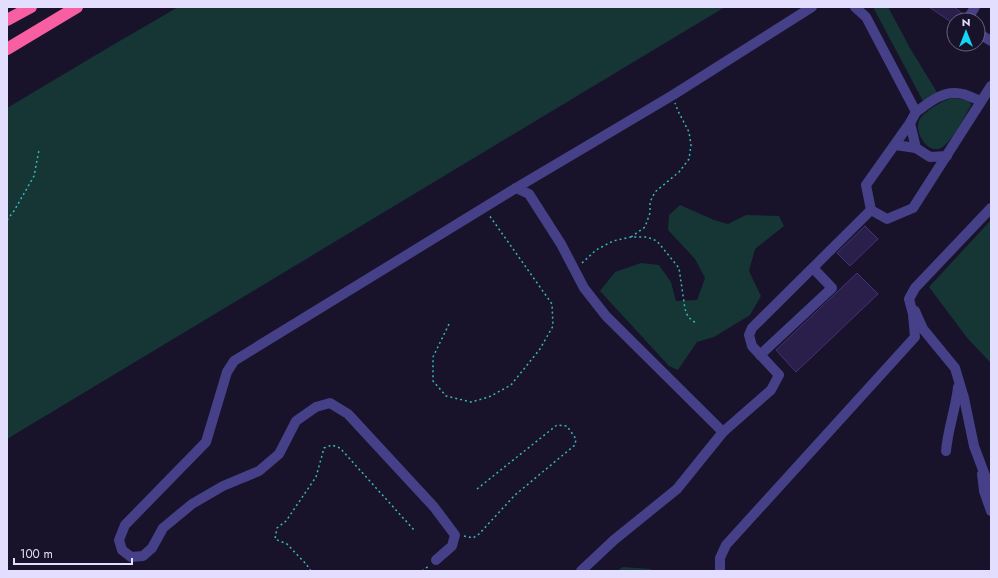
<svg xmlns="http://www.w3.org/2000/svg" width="998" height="578" font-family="Jost,sans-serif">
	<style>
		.green { fill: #163535 }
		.building { fill: #2a1f4b; stroke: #423276 }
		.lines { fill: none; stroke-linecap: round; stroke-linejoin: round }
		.path { stroke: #36b9b6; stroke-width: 1.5; stroke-dasharray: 2 3; stroke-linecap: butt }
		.minor { stroke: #454088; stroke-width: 10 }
		.highway { stroke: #f85ea2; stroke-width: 12 }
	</style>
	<rect width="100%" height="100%" fill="#18122b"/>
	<g class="green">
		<path d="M178,7H725L7,439V108L111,46Z"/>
		<path d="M873,7H888L910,48L938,94L923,101Z"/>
		<path d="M954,98L966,100L970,102L971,105C965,116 952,142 941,148C928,155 914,132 919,121C922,114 929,110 935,106C941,102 947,99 954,98Z"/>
		<path d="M680,205L714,220L728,224L746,215L779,216L784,226L755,249L749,271L761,296L750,315L714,337L697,342L678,370L669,366L600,291L615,272L641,263L659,265L671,282L676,301L697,300L705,278L695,259L668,230L669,215Z"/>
		<path d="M991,220V363L968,339L929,287Z"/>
		<path d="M623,567L651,569L652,571H617Z"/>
	</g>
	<g class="building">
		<path d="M929,7H954L963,14L960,20H954V24Z"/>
		<path d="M865,226L878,239L850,266L837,253Z"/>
		<path d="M857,273L878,294L796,372L776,350Z"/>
	</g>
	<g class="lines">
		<g class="path">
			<path d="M7,220L14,211L34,176L39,150"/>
			<path d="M631,237L645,227L650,213V202L655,192L679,172L689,159L691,145L689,132L678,111L675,103"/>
			<path d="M582,263L596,250L613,241L631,237H647L657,241L679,268L685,309L688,317L697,324"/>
			<path d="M449,324L433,357V381L446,396L471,402L489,397L511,385L540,349L553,326L552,304L489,215"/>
			<path d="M464,536L473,538L479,534L515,495L575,445L576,439L567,426L557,425L477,489"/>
			<path d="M311,571L306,564L287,544L275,539L277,528L286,521L316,477L321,459L324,448L332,445L340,448L414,530"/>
			<path d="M422,571L430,565"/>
		</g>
		<g class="minor">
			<path d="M855,7L866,17L916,112L910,123L866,185L871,210L887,219L913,208L991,86"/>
			<path d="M967,20L975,7"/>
			<path d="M978,33L991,41"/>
			<path d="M916,112C927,104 941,92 956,93C965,93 973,98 980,101"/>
			<path d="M910,123L916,148L930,157L947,156"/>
			<path d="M895,145L916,148"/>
			<path d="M516,188L529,194L561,244L584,288L606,316L723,432"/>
			<path d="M915,311L923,329L955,368L964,398L974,446L986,478L991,487"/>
			<path d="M760,355L832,288L813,268"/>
			<path d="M946,451C948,428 956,408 958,387"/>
			<path d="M982,474L984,491L991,511"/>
			<path d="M436,560L452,546L455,535L434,507L348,414L330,403L316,407L296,421L279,454L259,471L223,486L192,504L163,528L152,548L143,556L131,557L122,550L119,540L125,525L206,442L227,372L234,361L516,188L673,95L812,7"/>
			<path d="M581,571L614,540L677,489L723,432L771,390L779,375L752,346L749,335L752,328L871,210"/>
			<path d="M720,571V558L726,545L915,337L913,314L909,299L915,288L991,208"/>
		</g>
		<g class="highway">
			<path d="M7,20L31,7"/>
			<path d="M7,49L77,7"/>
		</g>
	</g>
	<rect width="998" height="578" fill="none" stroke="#e3defe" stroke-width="16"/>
	<g transform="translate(966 32)"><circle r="19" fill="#18122b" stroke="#69647f"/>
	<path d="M0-3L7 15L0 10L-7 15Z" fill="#12d6f5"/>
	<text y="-6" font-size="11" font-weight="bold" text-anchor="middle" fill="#e3defe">N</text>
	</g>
	<path d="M14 558v6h118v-6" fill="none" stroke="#e3defe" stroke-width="2"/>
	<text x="20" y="558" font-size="12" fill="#e3defe" stroke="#18122b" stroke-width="3" paint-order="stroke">100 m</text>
</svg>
